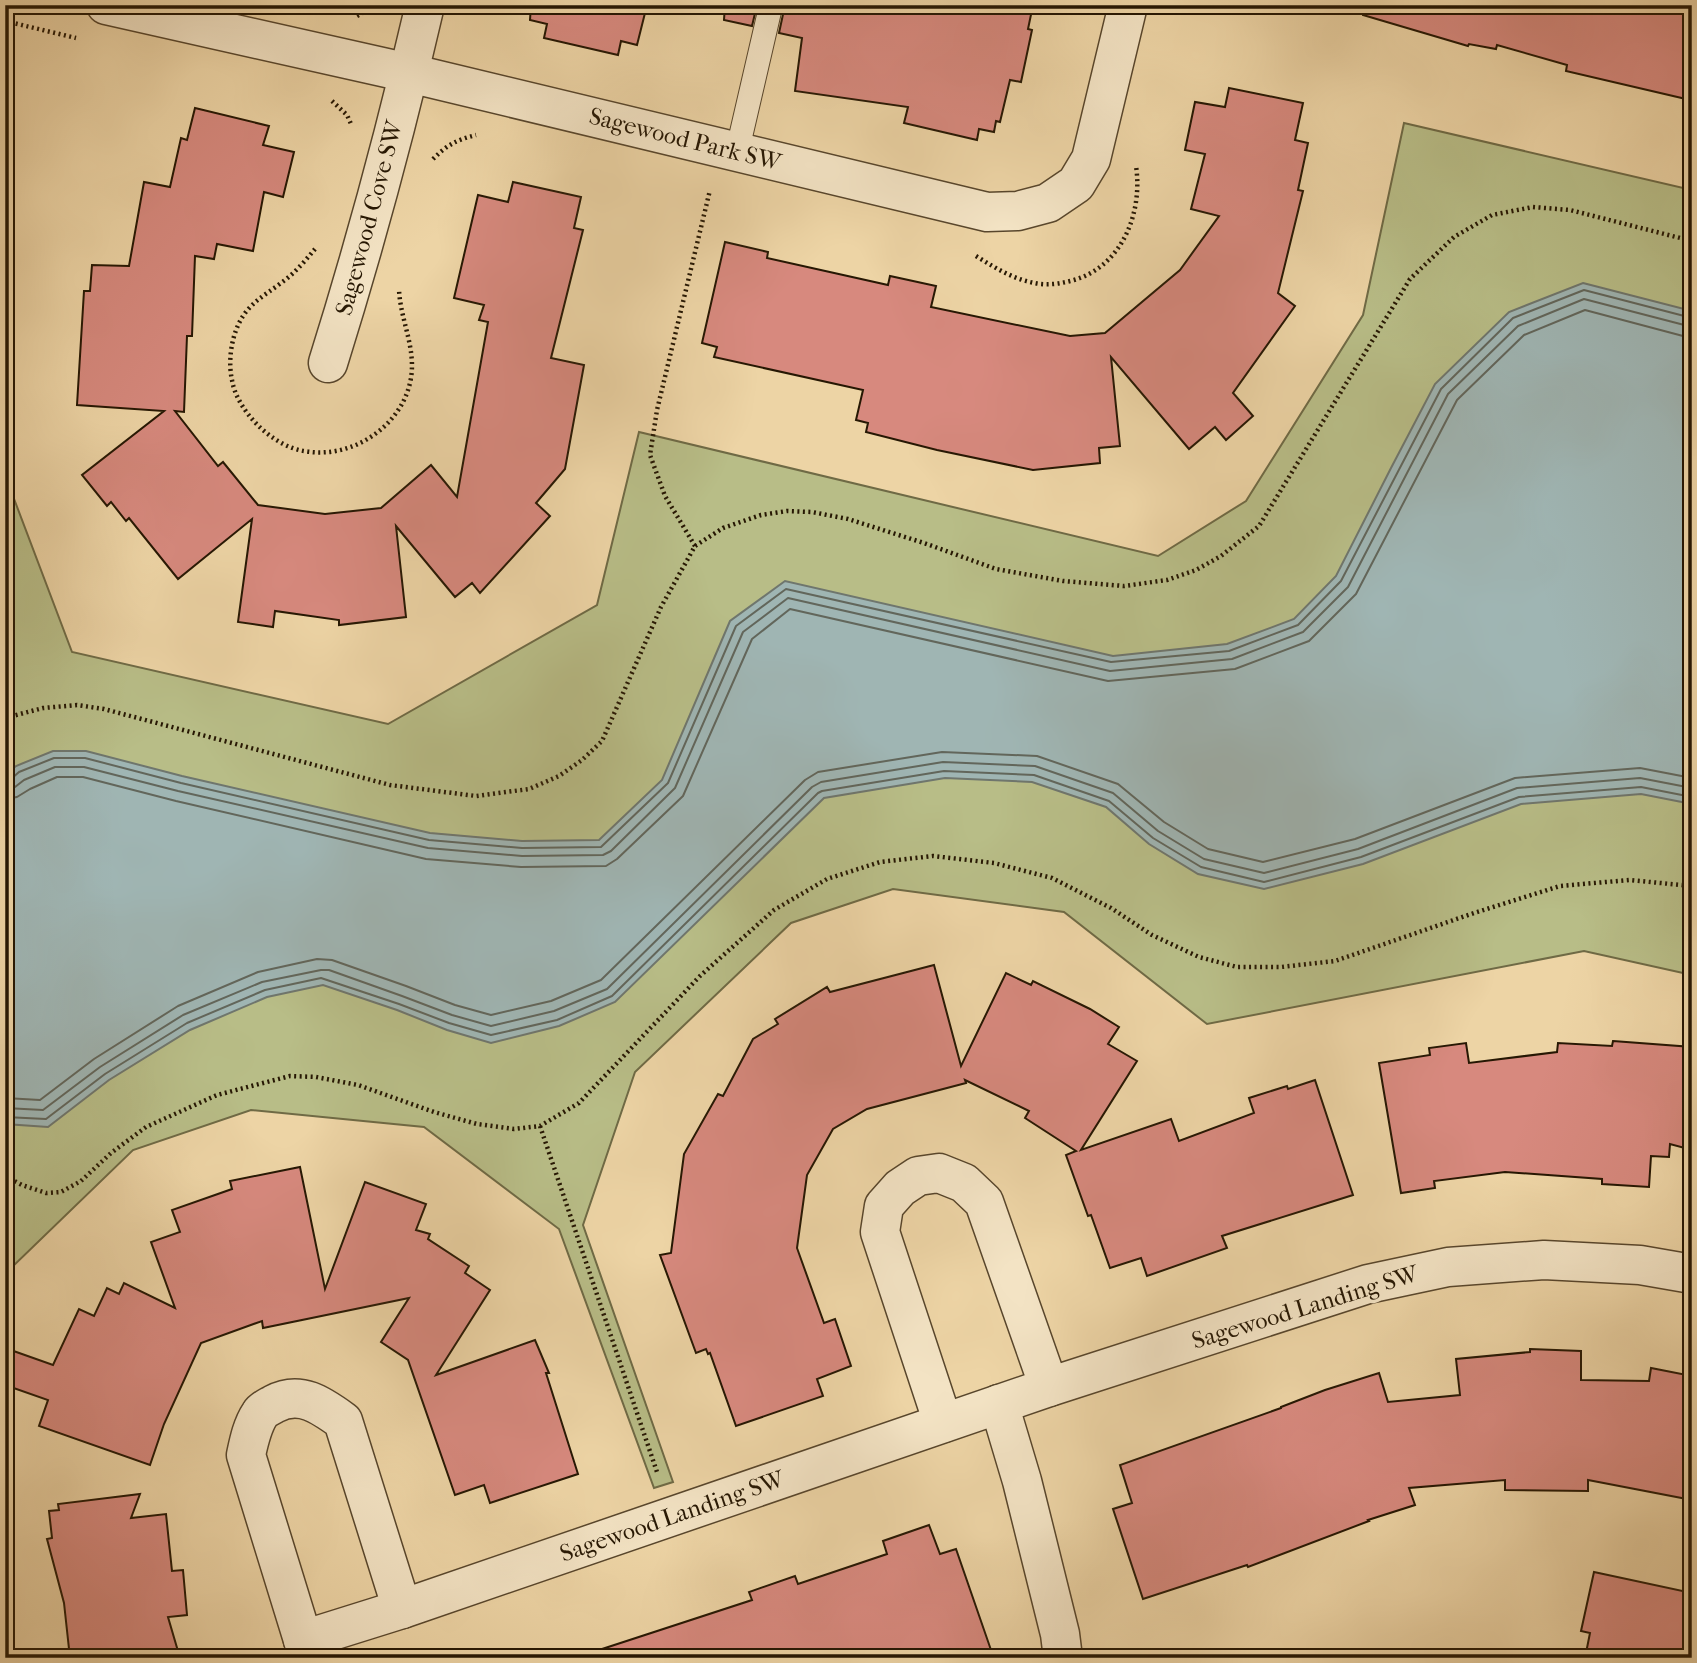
<svg xmlns="http://www.w3.org/2000/svg" width="1697" height="1663" font-family="'IM FELL French Canon',serif">
	<style>
		.green { fill: #b8bd87; stroke: #6f6a45; stroke-width: 2 }
		.water { fill: #9fb5b3; stroke: #6f766d; stroke-width: 2 }
		.lines { fill: none; stroke-linecap: round; stroke-linejoin: round }
		.shore { stroke: #62665b; stroke-width: 2 }
		.building { fill: #d7897e; stroke: #261703; stroke-width: 2 }
		.lane-casing { stroke: #58462c; stroke-width: 25 }
		.street-casing { stroke: #58462c; stroke-width: 41 }
		.path { stroke: #261703; stroke-width: 4.5; stroke-dasharray: 2 3.5; stroke-linecap: butt }
		.lane { stroke: #f3e3c4; stroke-width: 23 }
		.street { stroke: #f3e3c4; stroke-width: 38 }
		.labels { text-anchor: middle; stroke-width: 7; stroke-linejoin: round; paint-order: stroke }
		.street-label { font-size: 24px; fill: #261703; stroke: #f3e3c4 }
	</style>
	<rect width="100%" height="100%" fill="#edd4a5"/>
	<filter id="stains"><feTurbulence type="fractalNoise" baseFrequency=".00286" numOctaves="4"/><feColorMatrix values="0 0 0 0 .2 0 0 0 0 .09 0 0 0 0 .02 0 0 0 .5 -.17"/></filter>
	<radialGradient id="worn" r=".72"><stop offset=".6" stop-color="#630" stop-opacity="0"/><stop offset="1" stop-color="#630" stop-opacity=".3"/></radialGradient>
	<path class="green" d="M1404,123L1692,190V975L1584,951L1207,1024L1064,912L893,889L791,923L635,1072L583,1225L673,1482L654,1488L559,1229L424,1127L251,1110L133,1150L10,1269L5,1285V475L72,652L388,724L597,605L639,432L1158,556L1246,501L1363,315Z"/>
	<path class="water" d="M1583,283L1692,311V804L1641,794L1521,804L1363,864L1264,889L1198,874L1149,844L1106,807L1032,782L945,778L824,798L615,1002L559,1026L491,1043L447,1030L397,1010L323,985L267,997L190,1030L109,1080L48,1127L5,1124V775L16,766L53,751H86L182,776L430,833L522,841L599,840L662,780L730,621L785,581L1113,656L1227,644L1294,619L1336,576L1391,468L1435,384L1509,312Z"/>
	<g class="lines">
		<g class="shore">
			<path d="M5,780L11,779L19,772L54,758H85L181,783L429,840L522,848L601,847L668,783L736,626L786,589L1111,662L1229,651L1298,625L1341,581L1441,389L1513,318L1584,290L1692,318"/>
			<path d="M5,789L15,787L24,780L55,767H84L178,791L428,848L522,856L603,855L611,851L675,788L743,632L788,598L1110,671L1232,659L1303,632L1348,587L1448,394L1518,326L1584,299L1692,327"/>
			<path d="M5,799L17,797L30,789L57,777H83L176,801L426,859L521,867L606,866L617,859L683,796L752,639L790,609L1108,681L1235,669L1309,641L1356,594L1457,400L1524,335L1585,310L1683,336L1692,337"/>
			<path d="M5,1098L40,1100L94,1059L178,1006L258,972L317,959L332,960L406,986L455,1005L491,1015L551,1001L601,980L805,780L818,772L942,752L1037,756L1118,784L1164,822L1208,849L1263,862L1355,839L1515,778L1640,768L1692,778"/>
			<path d="M5,1108L43,1110L100,1067L183,1015L262,982L321,970H329L402,996L452,1015L491,1026L554,1011L607,989L812,787L821,782L943,762L1035,766L1113,793L1158,831L1204,859L1264,873L1358,849L1517,788L1640,778L1692,788"/>
			<path d="M5,1117L46,1119L105,1074L187,1023L265,990L321,978L399,1004L449,1023L491,1035L557,1020L612,996L818,793L822,791L944,771L1034,775L1109,801L1153,838L1201,867L1264,882L1361,857L1519,797L1641,787L1692,797"/>
		</g>
	</g>
	<g class="building">
		<path d="M531,5H647L637,45L621,41L618,55L544,38L547,24L530,20Z"/>
		<path d="M725,5H757L752,26L724,20Z"/>
		<path d="M785,5H1033L1028,29L1032,30L1021,82L1010,80L1000,122L996,121L994,132L979,129L977,140L904,123L908,107L795,91L802,38L779,33Z"/>
		<path d="M1364,5H1692V75L1686,99L1566,71L1567,65L1497,45L1496,49L1469,44L1468,46L1363,15Z"/>
		<path d="M1229,88L1303,103L1295,140L1308,143L1298,190L1303,191L1278,293L1295,306L1233,393L1253,416L1226,440L1215,427L1189,449L1111,357L1120,446L1099,448L1100,463L1033,470L937,450L866,432L868,423L856,420L863,390L714,357L717,347L702,343L725,242L768,252L767,258L888,285L890,276L936,286L931,307L1070,336L1105,333L1180,270L1219,216L1191,209L1205,154L1185,150L1195,102L1225,107Z"/>
		<path d="M195,108L269,126L263,145L294,152L283,197L264,192L253,251L217,244L214,259L195,256L192,336H187L184,412L175,411L218,466L223,462L258,505L325,514L381,508L431,465L457,497L488,322L479,320L484,305L454,298L478,195L508,202L513,182L581,197L574,228L583,230L551,358L584,365L565,469L536,503L550,516L480,593L472,583L455,597L396,526L406,617L339,625V620L275,611L273,627L238,622L252,519L178,579L129,518L126,521L111,502L107,506L82,475L164,411L77,405L84,291H90L92,265L129,266L144,182L170,187L181,138L187,140Z"/>
		<path d="M934,965L961,1066L1006,973L1031,985L1033,981L1090,1009L1119,1027L1108,1044L1137,1061L1081,1150L1171,1119L1179,1141L1254,1113L1249,1098L1287,1086L1288,1089L1315,1080L1353,1195L1222,1236L1227,1248L1147,1276L1141,1258L1110,1268L1091,1215L1088,1216L1066,1155L1076,1151L1025,1118L1029,1111L965,1080L966,1083L867,1109L833,1129L807,1175L797,1248L824,1323L835,1319L851,1366L817,1379L823,1396L736,1426L710,1353L708,1354L706,1349L696,1353L660,1255L671,1253L684,1154L718,1094L723,1096L753,1039L778,1024L775,1019L827,987L830,992Z"/>
		<path d="M1613,1041L1692,1047V1150L1670,1144L1669,1157L1651,1156L1649,1187L1602,1184V1179L1505,1172L1434,1181L1435,1188L1401,1193L1379,1063L1430,1055L1429,1048L1466,1043L1469,1063L1557,1052L1558,1043L1612,1046Z"/>
		<path d="M300,1167L325,1289L365,1182L426,1204L416,1230L430,1234L428,1239L469,1266L465,1273L490,1290L436,1375L535,1340L549,1373H546L578,1474L490,1503L484,1485L455,1495L408,1360L381,1342L409,1298L263,1328L262,1321L201,1343L164,1424L150,1465L39,1426L48,1400L5,1385V1348L53,1365L79,1309L94,1316L107,1288L119,1294L124,1283L175,1308L151,1242L180,1232L172,1210L232,1189L230,1181Z"/>
		<path d="M1530,1349L1581,1351V1380L1649,1381L1651,1368L1692,1376V1500L1588,1480V1491L1505,1490V1480L1409,1488L1415,1505L1368,1520L1369,1521L1248,1567L1247,1565L1143,1599L1113,1509L1132,1503L1120,1465L1281,1408V1407L1325,1390L1379,1373L1388,1402L1460,1395L1456,1359L1530,1352Z"/>
		<path d="M140,1494L131,1518L166,1514L172,1571L183,1570L187,1615L168,1617L180,1658H70L64,1603L47,1539L52,1538L49,1511L59,1510L58,1504Z"/>
		<path d="M929,1525L940,1554L956,1549L991,1650L967,1658H600L599,1650L752,1600L749,1592L795,1576L798,1584L887,1554L883,1541Z"/>
		<path d="M1594,1572L1692,1593V1658H1585L1590,1633L1581,1631Z"/>
	</g>
	<g class="lines">
		<g class="lane-casing">
			<path id="lane" d="M737,152L771,5"/>
		</g>
		<g class="street-casing">
			<g id="street">
				<path d="M106,5L409,73L987,212L1018,211L1048,203L1076,184L1091,159L1128,5"/>
				<path d="M328,363C365,245 397,126 425,5"/>
				<path d="M999,1404L1022,1481L1060,1634L1063,1658"/>
				<path d="M943,1423L880,1232L884,1206L900,1188L918,1176L939,1173L964,1183L984,1202L1049,1387"/>
				<path d="M303,1640L246,1455C249,1441 252,1426 260,1414C263,1409 269,1407 274,1404C300,1390 321,1405 343,1421L402,1609"/>
				<path d="M309,1658L303,1640L402,1609L1049,1387L1368,1284L1448,1267L1544,1260L1640,1265L1692,1274"/>
			</g>
		</g>
		<g class="path">
			<path d="M357,16L376,5"/>
			<path d="M5,21L76,38"/>
			<path d="M332,101L347,115L351,124"/>
			<path d="M433,159C447,145 456,140 476,135"/>
			<path d="M315,249C305,261 294,274 281,283C264,296 249,303 239,323C231,340 228,362 232,380C237,411 272,446 304,451C352,460 403,426 411,378C416,347 400,319 399,289"/>
			<path d="M976,256C997,269 1016,281 1041,284C1052,285 1063,283 1074,280C1122,266 1143,213 1136,166"/>
			<path d="M695,546L665,496L650,455L657,410L710,190"/>
			<path d="M5,718L43,708L77,705L104,709L390,785L476,796L529,789L559,776L582,760L602,741L661,607L695,546L723,528L761,515L787,511L812,512L848,519L924,543L996,569L1063,581L1124,586L1167,580L1196,570L1221,556L1259,526L1410,279L1454,237L1492,215L1533,207L1570,210L1692,241"/>
			<path d="M540,1126L658,1475"/>
			<path d="M5,1176L22,1185L46,1193L61,1192L81,1181L111,1153L146,1127L217,1095L290,1076L316,1077L358,1085L434,1112L477,1124L514,1129L540,1126L579,1103L700,976L774,910L827,879L880,862L933,856L994,863L1052,878L1111,908L1152,935L1199,957L1237,967H1281L1335,961L1474,913L1560,886L1629,880L1692,886"/>
		</g>
		<use href="#lane" class="lane"/>
		<use href="#street" class="street"/>
	</g>
	<g class="labels">
		<g class="street-label">
			<text transform="translate(685 139) rotate(14)" y="8">Sagewood Park SW</text>
			<text transform="translate(369 218) rotate(-75)" y="8">Sagewood Cove SW</text>
			<text transform="translate(1305 1307) rotate(-17)" y="8">Sagewood Landing SW</text>
			<text transform="translate(672 1516) rotate(-19)" y="8">Sagewood Landing SW</text>
		</g>
	</g>
	<rect width="1697" height="1663" fill="none" stroke="#edd4a5" stroke-width="28"/>
	<rect x="7" y="7" width="1683" height="1649" fill="none" stroke="#261703" stroke-width="3.5"/>
	<rect x="14" y="14" width="1669" height="1635" fill="none" stroke="#261703" stroke-width="2"/>
	<rect width="100%" height="100%" filter="url(#stains)"/>
	<rect width="100%" height="100%" fill="url(#worn)"/>
</svg>
